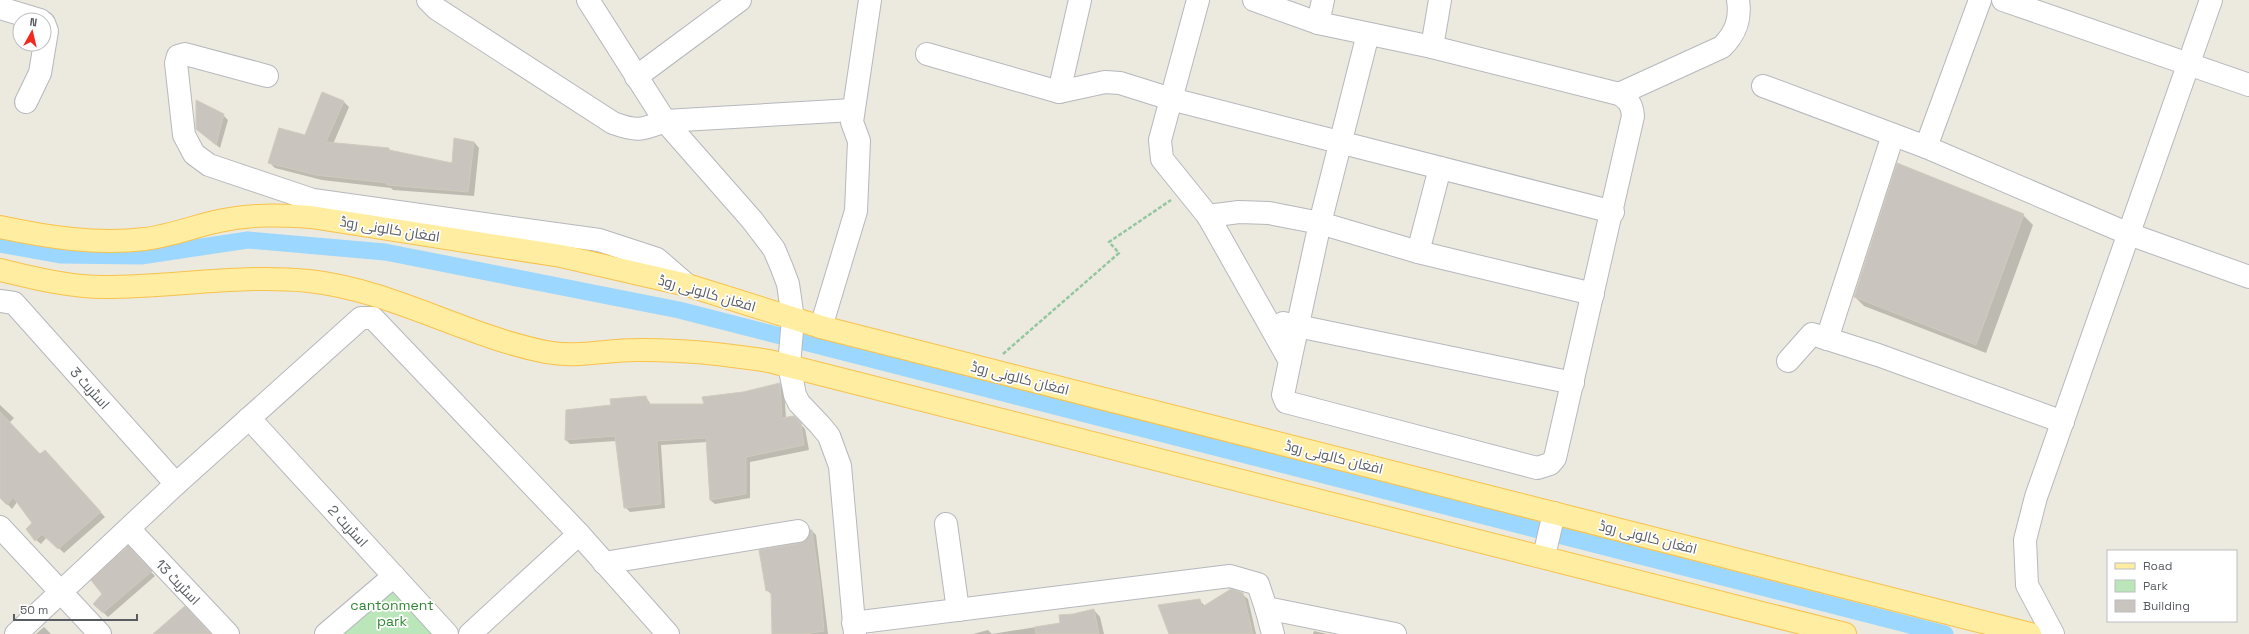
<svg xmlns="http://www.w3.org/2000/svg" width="2249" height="634" font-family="'Space Grotesk',Cairo,sans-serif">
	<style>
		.green { fill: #bae6b9 }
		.shadow { fill: #0003 }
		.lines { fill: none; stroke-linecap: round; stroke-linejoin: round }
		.canal { stroke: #9cd7ff; stroke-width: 17 }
		.building { fill: #c9c5be; stroke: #d1cabd }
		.minor-casing { stroke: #b5b8bd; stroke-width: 24 }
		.major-casing { stroke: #f8c24b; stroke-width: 24 }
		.path { stroke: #92c79f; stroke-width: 2.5; stroke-dasharray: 4 2; stroke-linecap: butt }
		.minor { stroke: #fff; stroke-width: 22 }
		.major { stroke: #ffeda1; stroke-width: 22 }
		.labels { text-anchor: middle; stroke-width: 3.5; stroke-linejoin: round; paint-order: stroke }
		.street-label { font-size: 14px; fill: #585c61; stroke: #fff }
		.park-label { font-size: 14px; fill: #308732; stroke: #fff }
	</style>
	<rect width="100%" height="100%" fill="#ece9de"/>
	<path class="green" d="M395,584L437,634H335Z"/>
	<g class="shadow">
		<path d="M343,101L349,107L333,144L389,149L392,152L453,164L474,142L479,148L474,196L393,190L391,188L322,180L275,168L269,162L306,137Z"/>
		<path d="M223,115L228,120L220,148L197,129Z"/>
		<path d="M2023,215L2033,225L1986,353L1864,306L1855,297Z"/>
		<path d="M779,384L784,388L786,419L794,417L805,429L809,450L750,462V498L715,504L710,500L707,442L661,445L665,508L630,512L625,507L616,441L570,444L566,440L613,406L646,397L651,405H705Z"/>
		<path d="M0,405L14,418L9,423L40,456H49L105,517L64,553L47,537L41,544L36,540L34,524L17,502L12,509L0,496Z"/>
		<path d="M812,531L816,535L828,634H773L772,595L767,590L801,544L807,541Z"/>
		<path d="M128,548L155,576L108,617L95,604L104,594Z"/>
		<path d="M1242,594L1248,599L1256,634H1170L1199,600L1205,606Z"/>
		<path d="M1094,610L1100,617L1104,634H973L988,630L992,634L1061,623L1073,615Z"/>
		<path d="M44,627L51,634H36Z"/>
		<path d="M1314,631L1327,634H1313Z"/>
	</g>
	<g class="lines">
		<path class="canal" d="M0,244L60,255L141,256L248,240L385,252L679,310L1945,634"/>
	</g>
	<g class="building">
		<path d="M322,92L344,101L326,142L389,148V150L452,163L454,138L474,142L468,192L387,185V183L316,175L268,163L279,128L305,135Z"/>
		<path d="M196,100L224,114L216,145L196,129Z"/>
		<path d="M1897,163L2024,214L1976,345L1854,297Z"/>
		<path d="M780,383L782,418L794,416L801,423L804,445L746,457V494L710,500L706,438L657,441L661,504L624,508L615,436L565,440L566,410L611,405L610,399L646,396L648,404H704L702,397L743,392Z"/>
		<path d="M0,412L40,454L45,450L101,512L58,549L42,534L35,541L26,529L32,523L13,497L7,505L0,498Z"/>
		<path d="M810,530H812L820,585L824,631L805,634H772L771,590L766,591L759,550L800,543L806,540Z"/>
		<path d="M128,546L152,571L103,613L93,604L102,594L91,580Z"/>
		<path d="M1231,589L1243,593L1253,634H1169L1158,605L1200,599L1202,607Z"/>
		<path d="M185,606L211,634H153Z"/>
		<path d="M1094,609L1099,634H1036L1035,627L1060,623L1059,615L1073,614Z"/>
	</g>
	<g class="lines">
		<g class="minor-casing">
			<g id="minor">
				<path d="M428,0L437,9L613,123C638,132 641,130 665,121L853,110"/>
				<path d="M588,0L665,121L752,220L774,249L782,268L788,284L793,319L789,365L795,395L799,403L820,425L829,436L840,466L855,634"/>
				<path d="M1198,0L1160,140L1162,159L1208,216L1290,361L1283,395L1286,402L1537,468L1550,464L1555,458L1633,116C1632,105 1629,100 1619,94L1432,47L1318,23L1254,0"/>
				<path d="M2003,0L2249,85"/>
				<path d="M0,8L40,20"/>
				<path d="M1318,23L1323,0"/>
				<path d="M1432,47L1440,0"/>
				<path d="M927,54L1059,92L1105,82L1120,83L1171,99L1613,212"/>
				<path d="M267,76L185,54L178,56L176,63L184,135L194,154L209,165L313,200L599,240L657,259L687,285"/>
				<path d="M636,77L740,0"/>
				<path d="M1763,86L1926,147L2129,234L2249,277"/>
				<path d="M1059,92L1080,0"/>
				<path d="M1619,94L1722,47C1736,33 1741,19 1738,0"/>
				<path d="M26,102L40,73L47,31L44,23"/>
				<path d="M1926,147L1980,0"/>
				<path d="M1208,216L1239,212L1269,213L1320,223L1418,252L1593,294"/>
				<path d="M1418,252L1440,168"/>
				<path d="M0,301L14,303L176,484"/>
				<path d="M1283,323L1573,383"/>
				<path d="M821,327L856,211L859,141L852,122L870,0"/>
				<path d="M1827,339L1893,135"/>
				<path d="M1290,361L1320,223L1368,34"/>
				<path d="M1788,361L1812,334L1878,355L2063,422"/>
				<path d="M249,418L447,634"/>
				<path d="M946,524L958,610"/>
				<path d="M0,527L100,634"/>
				<path d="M129,529L228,634"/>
				<path d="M1544,556L1554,513"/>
				<path d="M604,563L798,531"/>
				<path d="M1266,608L1273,634"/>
				<path d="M853,623L1230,576L1258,584L1266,608L1395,634"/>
				<path d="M16,634L176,484L361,318H373L579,534L668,634"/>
				<path d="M326,634L394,576"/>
				<path d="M470,634L579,534"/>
				<path d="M2053,634L2027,585L2025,540L2036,497L2211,0"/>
			</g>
		</g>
		<g class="major-casing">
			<g id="major">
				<path d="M0,227C47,237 97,245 145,239C170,236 195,226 219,221C250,214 279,215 311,217L561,256L687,285L821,327L2030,634"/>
				<path d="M0,270C34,278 69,287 105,287C173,287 241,274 309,281C392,290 465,336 546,352C576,358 606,350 636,350C681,349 725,354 769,361L1845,634"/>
			</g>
		</g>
		<path class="path" d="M1003,354L1119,253L1109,242L1171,200"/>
		<use href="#minor" class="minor"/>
		<use href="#major" class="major"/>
	</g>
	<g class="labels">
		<g class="street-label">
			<text transform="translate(390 229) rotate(9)" y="5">افغان کالونی روڈ</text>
			<text transform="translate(707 293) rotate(16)" y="5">افغان کالونی روڈ</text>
			<text transform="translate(1020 378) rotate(14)" y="5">افغان کالونی روڈ</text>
			<text transform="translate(90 388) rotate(48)" y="5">اسٹریٹ 3</text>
			<text transform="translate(1334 457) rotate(14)" y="5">افغان کالونی روڈ</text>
			<text transform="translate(348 526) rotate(47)" y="5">اسٹریٹ 2</text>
			<text transform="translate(1648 537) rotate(14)" y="5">افغان کالونی روڈ</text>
			<text transform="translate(178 582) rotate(46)" y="5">اسٹریٹ 13</text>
		</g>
		<g class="park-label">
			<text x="392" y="610">cantonment<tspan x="392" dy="16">park</tspan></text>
		</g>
	</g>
	<rect x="2107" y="550" width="130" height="72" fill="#ffffff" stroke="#bcbec0"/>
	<rect x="2115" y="563" width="20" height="6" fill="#ffeda1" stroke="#bcbec0"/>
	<text x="2143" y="570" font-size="12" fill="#585c61">Road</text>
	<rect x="2115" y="580" width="20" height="12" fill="#bae6b9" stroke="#bcbec0"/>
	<text x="2143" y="590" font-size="12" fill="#585c61">Park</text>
	<rect x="2115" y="600" width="20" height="12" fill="#c9c5be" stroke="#bcbec0"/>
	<text x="2143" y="610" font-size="12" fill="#585c61">Building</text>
	<g transform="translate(32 32) rotate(8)"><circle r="19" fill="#ffffff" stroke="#bcbec0"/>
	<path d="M0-3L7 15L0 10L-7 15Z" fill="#f2291f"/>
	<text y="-6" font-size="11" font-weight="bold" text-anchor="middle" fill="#585c61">N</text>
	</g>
	<path d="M14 614v6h123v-6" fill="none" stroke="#585c61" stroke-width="2"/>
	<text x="20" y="614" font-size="12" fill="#585c61" stroke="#ffffff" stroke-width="3" paint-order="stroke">50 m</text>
</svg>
